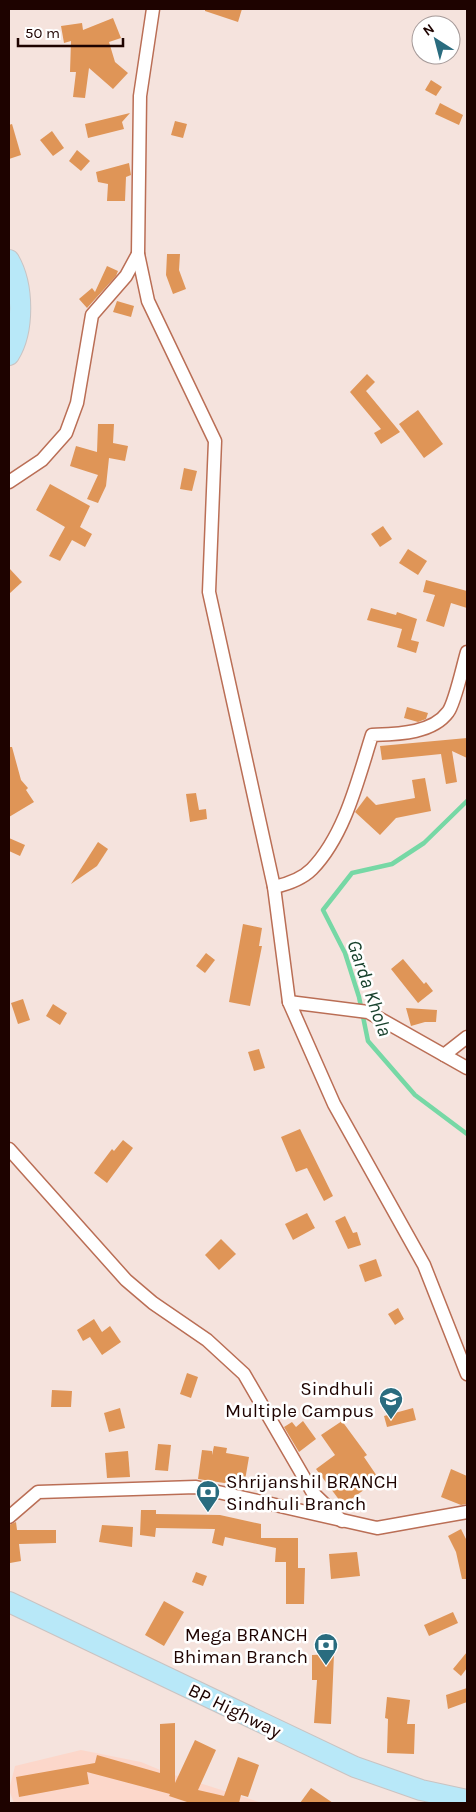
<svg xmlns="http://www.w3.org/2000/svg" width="476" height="1812" font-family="Karla,sans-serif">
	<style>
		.built { fill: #fcd7ca }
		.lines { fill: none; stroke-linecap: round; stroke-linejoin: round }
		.stream { stroke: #76d8a5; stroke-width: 4.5 }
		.building { fill: #df9557 }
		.minor-casing { stroke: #ba6e55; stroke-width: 15 }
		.trunk-casing { stroke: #c9c3c2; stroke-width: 22 }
		.minor { stroke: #fff; stroke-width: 12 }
		.trunk { stroke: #b8e8f8; stroke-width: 20 }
		.labels { text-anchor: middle; stroke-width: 5; stroke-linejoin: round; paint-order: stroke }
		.poi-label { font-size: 19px; fill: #1e0300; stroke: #fff; text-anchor: end }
		.street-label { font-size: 19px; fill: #1e0300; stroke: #fff }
		.water-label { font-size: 20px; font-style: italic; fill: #18422d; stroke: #fff }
	</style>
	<rect width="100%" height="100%" fill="#f5e3dd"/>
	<path class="built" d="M81,1750L141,1762L165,1772L262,1803H14L9,1790L15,1766Z"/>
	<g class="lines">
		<path class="stream" d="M467,801L424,843L392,864L352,873L323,910L345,953L359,997L368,1041L415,1095L467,1134"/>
	</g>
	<g class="building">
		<path d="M205,9H242L238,22L205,11Z"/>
		<path d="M113,18L121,38L109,42L115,62L128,73L113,89L89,68L85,98L73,97L76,72H70L71,41L64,43L61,26L82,23L83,30Z"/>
		<path d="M431,80L442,87L436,96L425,90Z"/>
		<path d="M440,103L463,115L459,125L435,114Z"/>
		<path d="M130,113L122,122L124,129L88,138L85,124Z"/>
		<path d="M175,121L187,124L183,138L171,135Z"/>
		<path d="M12,124L21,155L9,159V125Z"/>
		<path d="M52,131L64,148L53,156L40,140Z"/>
		<path d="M77,150L90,161L81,171L69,161Z"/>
		<path d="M129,163L131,175L126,177L125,201H107L108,184L98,182L96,172Z"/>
		<path d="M167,254H180L179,270L186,289L173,294L166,275Z"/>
		<path d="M107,266L118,271L116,276L87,308L79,299L92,288L95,292Z"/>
		<path d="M117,301L134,306L131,317L113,312Z"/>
		<path d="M367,374L375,382L366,391L400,432L381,444L374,433L381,429L350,392Z"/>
		<path d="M418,410L443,444L424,458L399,424Z"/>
		<path d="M98,424H114L113,443L128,446L125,461L109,458L106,486L98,503L87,499L98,475L70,466L76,446L97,452Z"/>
		<path d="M184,468L197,471L192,491L180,489Z"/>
		<path d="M50,484L90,506L80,527L92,534L85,547L72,540L60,561L49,556L65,527L36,510Z"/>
		<path d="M383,526L392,539L380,547L371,534Z"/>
		<path d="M408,549L427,561L418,575L399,563Z"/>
		<path d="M9,568L22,582L9,594Z"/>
		<path d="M426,580L467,591V608L451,603L444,627L426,621L435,595L423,592Z"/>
		<path d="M371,608L396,615L397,612L417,619L411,640L419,642L416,653L397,647L402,629L367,620Z"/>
		<path d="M407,707L428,713L426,719L418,722L404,718Z"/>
		<path d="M467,738V758L452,751L457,782L446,784L441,754L382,760L380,746Z"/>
		<path d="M9,747H12L21,780L28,788L26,790L34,802L9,817Z"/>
		<path d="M425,778L431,811L396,818L380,835L355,812L367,796L376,805L415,798L412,780Z"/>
		<path d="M196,793L199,810L206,809L207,819L190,822L186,794Z"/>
		<path d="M9,838L25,845L20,856L9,851Z"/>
		<path d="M98,842L108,849L97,866L71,884Z"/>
		<path d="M243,924L262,928L259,946H262L250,1006L229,1002Z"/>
		<path d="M206,953L215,960L205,973L196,966Z"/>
		<path d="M403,959L424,984L426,982L433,991L418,1003L391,969Z"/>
		<path d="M23,999L30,1020L18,1024L11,1003Z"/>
		<path d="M53,1004L67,1013L60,1025L46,1016Z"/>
		<path d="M406,1008L437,1010L436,1022H425L411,1026Z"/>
		<path d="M259,1049L265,1068L254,1071L248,1052Z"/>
		<path d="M300,1129L333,1196L324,1201L307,1168L296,1172L281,1137Z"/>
		<path d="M123,1140L133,1148L107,1183L94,1173L112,1149L114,1151Z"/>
		<path d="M307,1213L315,1228L293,1240L285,1224Z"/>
		<path d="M345,1216L353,1233L357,1232L361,1245L348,1249L335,1221Z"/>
		<path d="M221,1239L236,1254L219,1270L205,1255Z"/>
		<path d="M376,1259L382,1276L365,1282L359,1265Z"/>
		<path d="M398,1308L404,1319L395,1325L388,1314Z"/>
		<path d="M94,1319L102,1332L110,1326L121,1342L102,1355L90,1337L83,1341L77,1330Z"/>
		<path d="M187,1373L198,1377L191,1398L180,1394Z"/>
		<path d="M52,1390L72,1391L71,1407H51Z"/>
		<path d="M120,1408L125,1428L109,1432L104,1413Z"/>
		<path d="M413,1408L416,1420L387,1427L384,1416Z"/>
		<path d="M303,1421L316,1439L299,1452L284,1427L292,1422L296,1427Z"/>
		<path d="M342,1421L367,1455L364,1457L379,1479L343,1505L316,1469L335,1455L321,1435Z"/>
		<path d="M158,1444L171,1445L168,1471L155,1470Z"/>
		<path d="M214,1446L227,1448L226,1453L249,1457L244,1486L198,1479L202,1450L212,1451V1455Z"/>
		<path d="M128,1451L130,1477L107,1478L105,1453Z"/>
		<path d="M451,1469L467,1476V1504L461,1505L441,1497Z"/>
		<path d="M141,1510H156V1514L220,1515L261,1524V1538H298V1568H305L304,1604H286V1562H275L276,1548L225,1537L223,1546L212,1543L215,1529L156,1528L155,1537L140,1535Z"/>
		<path d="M16,1522L17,1530H56V1543L19,1544L21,1561L10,1563L9,1525Z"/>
		<path d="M102,1525L133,1527L132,1547L99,1542Z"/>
		<path d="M461,1529L467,1541V1579H462L456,1552L448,1536Z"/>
		<path d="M357,1552L360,1576L331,1579L329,1554Z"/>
		<path d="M196,1572L207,1576L203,1586L192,1582Z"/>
		<path d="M164,1601L184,1612L164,1646L145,1635Z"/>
		<path d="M453,1612L458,1623L429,1636L424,1625Z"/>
		<path d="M467,1652V1668L461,1676L453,1669Z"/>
		<path d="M334,1654L331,1724L314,1723L317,1680H312V1655Z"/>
		<path d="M467,1688V1702L448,1709L446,1695Z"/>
		<path d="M387,1697L410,1700L407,1724H415L414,1754L387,1753L388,1719L385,1718Z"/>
		<path d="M175,1723V1783L195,1740L216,1750L198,1790L224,1796L238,1757L259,1765L248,1797L241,1795L239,1803H190L169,1796L170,1794L87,1772L89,1784L19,1797L16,1777L95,1763L97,1755L160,1773V1724Z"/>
		<path d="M311,1788L333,1803H300Z"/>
	</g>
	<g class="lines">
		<g class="minor-casing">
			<g id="minor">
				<path d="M153,9L140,96L138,254L148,301L215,441L209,592L274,887L289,1002"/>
				<path d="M9,482L42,460L66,433L77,403L92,315L126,276L138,254"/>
				<path d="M274,887C288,884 302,879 312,869C345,835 358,779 372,735C396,734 432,734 448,712C455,703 463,665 467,652"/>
				<path d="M444,1055L467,1037"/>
				<path d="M467,1068L368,1012L289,1002L334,1104L424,1265L467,1374"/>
				<path d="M9,1149L126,1280L153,1303L207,1340L244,1374L313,1493L342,1521"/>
				<path d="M9,1517L38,1492L196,1487L377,1528L467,1512"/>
			</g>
		</g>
		<g class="trunk-casing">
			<g id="trunk">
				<path d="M9,260C24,286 24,331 9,355"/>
				<path d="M9,1602L355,1767L421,1790L467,1800"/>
			</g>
		</g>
		<use href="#minor" class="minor"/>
		<use href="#trunk" class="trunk"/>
	</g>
	<defs>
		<g id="university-pin" transform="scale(1.25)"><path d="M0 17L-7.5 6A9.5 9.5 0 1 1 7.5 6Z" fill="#2a6c7f" stroke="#fff"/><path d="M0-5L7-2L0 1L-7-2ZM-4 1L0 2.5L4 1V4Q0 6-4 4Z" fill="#fff"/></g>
		<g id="bank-pin" transform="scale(1.25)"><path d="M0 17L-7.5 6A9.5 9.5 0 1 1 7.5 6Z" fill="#2a6c7f" stroke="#fff"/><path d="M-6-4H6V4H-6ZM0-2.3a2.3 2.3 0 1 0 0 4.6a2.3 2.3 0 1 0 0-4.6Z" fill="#fff"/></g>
	</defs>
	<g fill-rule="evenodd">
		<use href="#university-pin" x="391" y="1399"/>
		<use href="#bank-pin" x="208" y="1492"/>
		<use href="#bank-pin" x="326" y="1645"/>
	</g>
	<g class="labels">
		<g class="poi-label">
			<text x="374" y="1395">Sindhuli<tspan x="374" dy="22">Multiple Campus</tspan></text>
			<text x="226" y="1488" text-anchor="start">Shrijanshil BRANCH<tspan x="226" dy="22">Sindhuli Branch</tspan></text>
			<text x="308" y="1641">Mega BRANCH<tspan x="308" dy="22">Bhiman Branch</tspan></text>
		</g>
		<g class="street-label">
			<text transform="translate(235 1710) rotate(26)" y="7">BP Highway</text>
		</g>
		<g class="water-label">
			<text transform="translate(370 988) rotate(71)" y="7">Garda Khola</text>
		</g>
	</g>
	<rect width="476" height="1812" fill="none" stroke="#1e0300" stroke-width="20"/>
	<g transform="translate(436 40) rotate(324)"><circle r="24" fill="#ffffff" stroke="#a59a99"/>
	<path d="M0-4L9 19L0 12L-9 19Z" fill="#2a6c7f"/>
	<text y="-8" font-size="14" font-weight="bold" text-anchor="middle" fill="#1e0300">N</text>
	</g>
	<path d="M18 38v8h105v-8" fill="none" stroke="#1e0300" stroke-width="2.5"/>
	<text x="25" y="38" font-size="15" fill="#1e0300" stroke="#ffffff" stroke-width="4" paint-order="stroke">50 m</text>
</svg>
